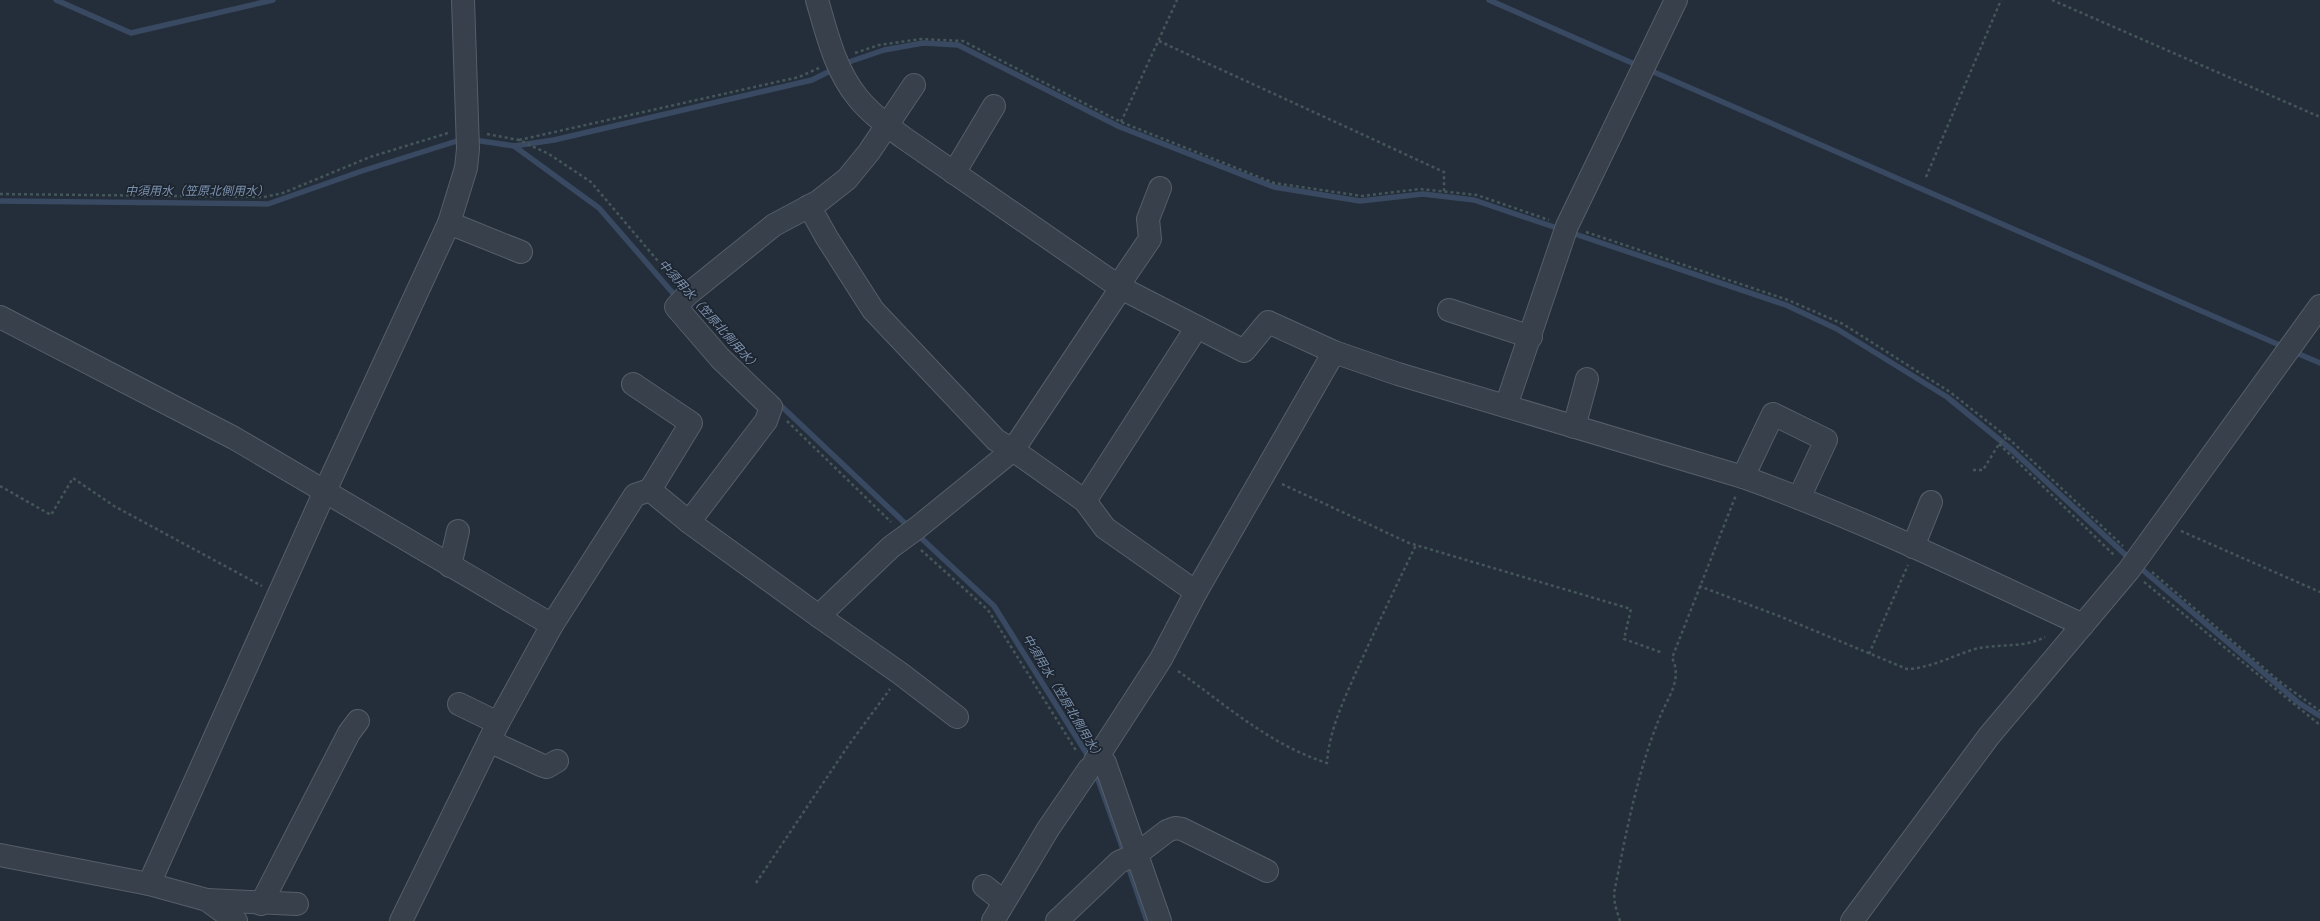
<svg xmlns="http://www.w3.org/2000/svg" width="2320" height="921" font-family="'Varela Round','Noto Sans JP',sans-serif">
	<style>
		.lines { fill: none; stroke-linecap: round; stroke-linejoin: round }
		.stream { stroke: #394961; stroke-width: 5.5 }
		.minor-casing { stroke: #565e69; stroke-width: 24 }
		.path { stroke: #445659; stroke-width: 2.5; stroke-dasharray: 3 3; stroke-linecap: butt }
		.minor { stroke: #38404b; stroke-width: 22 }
		.labels { text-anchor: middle; stroke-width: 3.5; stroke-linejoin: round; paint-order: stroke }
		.water-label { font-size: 12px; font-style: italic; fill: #7c91ad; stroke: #1d2530 }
	</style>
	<rect width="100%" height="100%" fill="#242e3a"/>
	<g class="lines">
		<g class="stream">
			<path d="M56,0L131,33L273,0"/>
			<path d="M1489,0L1639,66"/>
			<path d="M843,64L884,50L923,43L958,45L1120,127L1274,187L1360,201L1423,194L1474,200L1560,229"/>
			<path d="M1647,69L2284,347"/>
			<path d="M481,141L514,146L599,208L678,299"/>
			<path d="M514,146L554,140L812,80L836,68"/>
			<path d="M0,201L268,204L362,171L457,141"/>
			<path d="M1569,232L1786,305L1837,329L1947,397L2012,450L2131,560"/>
			<path d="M2292,351L2320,363"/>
			<path d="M777,402L909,527"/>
			<path d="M920,537L994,606L1090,759"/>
			<path d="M2138,566L2299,703L2320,716"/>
			<path d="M1095,771L1125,855"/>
			<path d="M1127,863L1147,921"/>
		</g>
		<g class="minor-casing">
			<g id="minor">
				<path d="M817,0C827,34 835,70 858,98C871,114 888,126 904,138L1121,288L1244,351L1268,322L1334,352L1398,374L1743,477C1860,519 1971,573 2083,625"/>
				<path d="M954,173L994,106"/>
				<path d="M809,206L827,238L873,310L996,440L1013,450L1085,501L1105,528L1196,592"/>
				<path d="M449,223L521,252"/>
				<path d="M1118,286L1150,239L1148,219L1160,188"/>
				<path d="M1449,310L1531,337"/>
				<path d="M0,317L234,438L552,625"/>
				<path d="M633,384L691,423L650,490"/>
				<path d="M1506,406L1567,226L1676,0"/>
				<path d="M1574,427L1587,379"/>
				<path d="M1743,477L1773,414L1826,440L1799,498"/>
				<path d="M1085,501L1197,327"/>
				<path d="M689,522L766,421L771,407L720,358L676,307L687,295L774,225L819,201L847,179L869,152L914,85"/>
				<path d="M1913,547L1931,502"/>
				<path d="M450,566L458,531"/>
				<path d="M820,617L901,674L957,717"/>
				<path d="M459,704L498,723"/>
				<path d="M489,741L541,765L547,767L557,761"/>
				<path d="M1099,755L1105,763L1160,921"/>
				<path d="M1095,761L1161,659L1196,592L1334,352"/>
				<path d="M0,855L149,884L207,900L236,921"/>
				<path d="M149,884L325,491L449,223L466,168L468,149L463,0"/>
				<path d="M984,886L1003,901"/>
				<path d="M207,900L297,904"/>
				<path d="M261,904L349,733L358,721"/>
				<path d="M401,921L498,723L552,625L635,495L650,490L689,522L820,617L826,609L891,547L917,528L1013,450L1121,288"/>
				<path d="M993,921L1048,829L1089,769"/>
				<path d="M1057,921L1119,862L1137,854L1167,831L1175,828L1182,829L1267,871"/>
				<path d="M1852,921L1989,736L2129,570L2320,306"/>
			</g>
		</g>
		<g class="path">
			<path d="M2052,0L2320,117"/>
			<path d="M1159,41L1444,172V191"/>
			<path d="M855,53L879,45L921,39L963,41L1121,122L1274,183L1362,196L1420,189L1477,195L1549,220"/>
			<path d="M1121,122L1177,0"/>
			<path d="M487,134L519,140L549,154L591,182L674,280"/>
			<path d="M519,140L799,77L819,68"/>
			<path d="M1926,177L2001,0"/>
			<path d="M0,194L264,197L283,193L370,157L448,133"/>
			<path d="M1586,232L1788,300L1843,324L1950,392L2007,437L2123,546"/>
			<path d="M787,421L891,522"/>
			<path d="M1999,444L2115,556"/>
			<path d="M1973,470H1983L1999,444L2007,437"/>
			<path d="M1282,484L1409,543L1631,609L1624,639L1663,653"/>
			<path d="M0,486L51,515L73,478L114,506L262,586"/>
			<path d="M2181,531L2320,592"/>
			<path d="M921,550L988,610L1077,752"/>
			<path d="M2152,572L2279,681L2320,711"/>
			<path d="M2144,582L2320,725"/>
			<path d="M1699,586L1779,616L1907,669C1931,668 1952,656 1975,649C1999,643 2022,649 2045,637"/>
			<path d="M1869,654L1908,565"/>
			<path d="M1178,671C1226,705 1270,745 1327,763C1329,730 1344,700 1357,670C1376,628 1396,586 1416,545"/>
			<path d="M756,883L848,746L890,689"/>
			<path d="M1620,921L1615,905L1614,893C1626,834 1638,767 1662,712C1670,695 1682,677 1672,658L1736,495"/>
		</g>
		<use href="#minor" class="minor"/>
	</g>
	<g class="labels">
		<g class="water-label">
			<text x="197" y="195">中須用水（笠原北側用水）</text>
			<text transform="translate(709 315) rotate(48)" y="4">中須用水（笠原北側用水）</text>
			<text transform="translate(1063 697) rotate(59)" y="4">中須用水（笠原北側用水）</text>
		</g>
	</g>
</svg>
